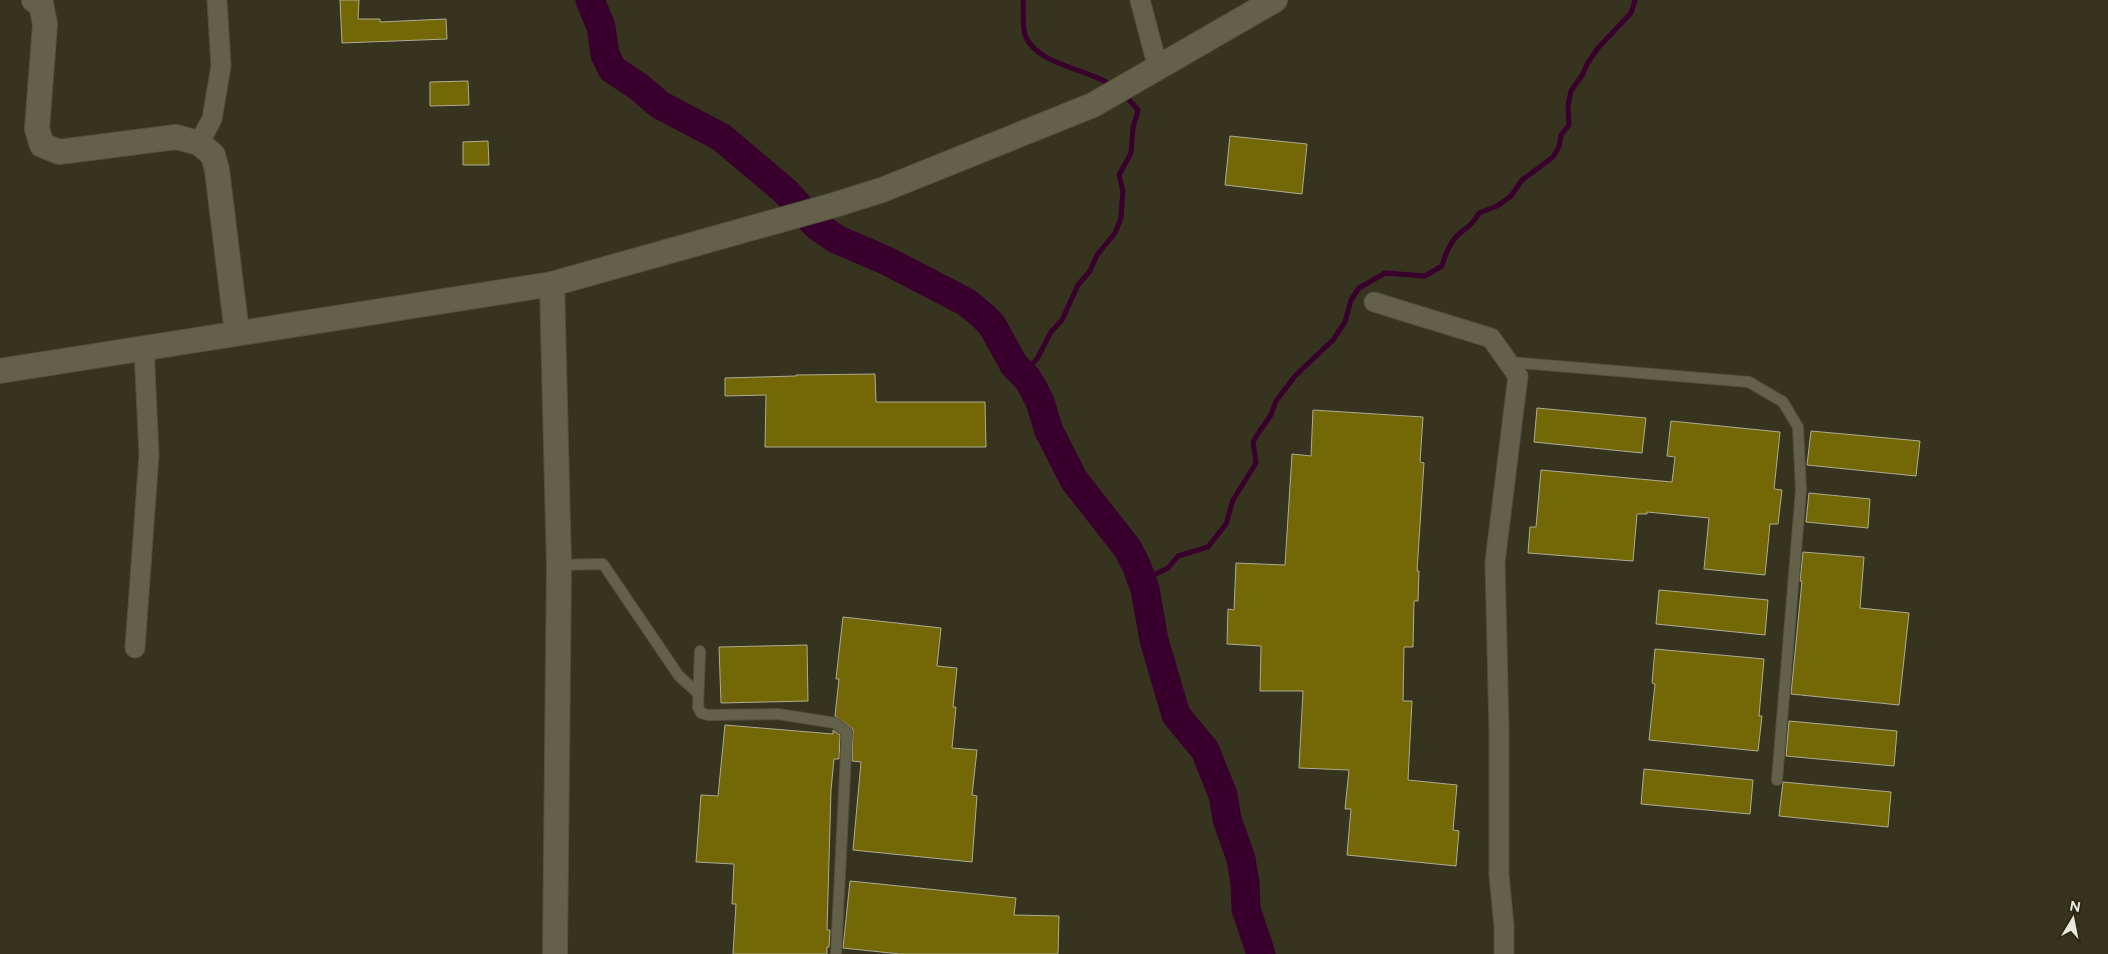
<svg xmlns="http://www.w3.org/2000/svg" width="2108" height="954" font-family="Figtree,sans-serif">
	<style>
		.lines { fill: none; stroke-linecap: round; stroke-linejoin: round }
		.stream { stroke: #39002d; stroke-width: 5 }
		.river { stroke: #39002d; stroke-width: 29 }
		.building { fill: #736805; stroke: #afac95 }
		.service-casing { stroke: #53513f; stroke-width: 12 }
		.minor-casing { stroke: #53513f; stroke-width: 21 }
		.tertiary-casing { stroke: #53513f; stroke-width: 26 }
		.service { stroke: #64614b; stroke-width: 10 }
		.minor { stroke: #64614b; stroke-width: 19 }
		.tertiary { stroke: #64614b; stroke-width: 24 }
	</style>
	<rect width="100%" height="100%" fill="#36331f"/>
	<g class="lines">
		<g class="stream">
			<path d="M1023,0C1024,10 1022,25 1025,35C1037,66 1088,68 1113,86"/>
			<path d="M1022,373L1037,359L1051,332L1062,320L1078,285L1090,271L1097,255L1115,233L1121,218L1122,202L1123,191L1119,175L1131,153L1133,128L1138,110L1124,94"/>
			<path d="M1142,581L1168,568L1178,556L1208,547L1226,524L1233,500L1256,463L1253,442L1259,432L1271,415L1276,401L1295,376L1333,340L1345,322L1351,300L1359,288L1385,273L1425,276L1442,266C1445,255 1449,245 1456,237C1466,226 1470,229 1479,213L1497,206L1511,196L1522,180L1553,157L1559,147L1561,135L1569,125L1568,105L1571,91L1583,74L1587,64L1598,48L1631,13L1635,0"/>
		</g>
		<path class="river" d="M590,0L601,27L605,54L612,69L639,87L660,105L721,137L785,191L816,225L836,239L885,260L966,302L981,314L992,325L1014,365L1027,378L1033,388L1040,402L1049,431L1074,480L1128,549L1137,567L1145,589L1154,640L1176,715L1205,750L1223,795L1227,819L1241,859L1245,883L1246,909L1261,954"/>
	</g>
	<g class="building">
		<path d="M340,0H359L358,19H380V22L446,19L447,39L342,43Z"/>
		<path d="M468,81L469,105L430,106V82Z"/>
		<path d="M1230,136L1307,144L1302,194L1225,185Z"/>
		<path d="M488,141L489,165H463V142Z"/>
		<path d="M875,374L876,402H985L986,447H765L766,395L725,396V378L796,376V375Z"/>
		<path d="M1537,408L1646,418L1642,453L1534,442Z"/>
		<path d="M1313,410L1423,417L1420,462L1424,463L1417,571H1419L1418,601H1414L1413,647H1404L1403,701H1412L1408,780L1457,785L1453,830L1459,831L1456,866L1347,855L1351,809H1345L1349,770L1299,768L1303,691H1260L1261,646L1227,644L1228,609L1234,610L1236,563L1285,565L1292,454L1311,456Z"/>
		<path d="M1671,421L1780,432L1774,489L1782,490L1778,524H1770L1765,575L1704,569L1709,518L1647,512V514H1637L1633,561L1528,553L1530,527H1536L1541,470L1672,482L1675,457L1667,456Z"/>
		<path d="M1811,431L1920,441L1916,476L1807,465Z"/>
		<path d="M1809,493L1870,499L1868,528L1806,522Z"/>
		<path d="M1803,552L1864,557L1860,608L1909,613L1899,705L1791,694L1802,581H1800Z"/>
		<path d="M1659,590L1768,600L1765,635L1656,624Z"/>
		<path d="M843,617L941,628L937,666L957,668L953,707H956L952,748L977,750L972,795L977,796L972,862L853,850L861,762L852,761L853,729L835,716L839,679H836Z"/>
		<path d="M807,645L808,701L721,703L719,647Z"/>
		<path d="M1655,649L1764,659L1759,716H1762L1758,751L1649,740L1655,684L1652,683Z"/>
		<path d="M1789,721L1897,731L1894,766L1786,756Z"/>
		<path d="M725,725L833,734V730L840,735L839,759H834L831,790L827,930H830L829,947H827V954H733L736,904H732L734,864L696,862L701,795L718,796Z"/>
		<path d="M1644,769L1753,780L1750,814L1641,804Z"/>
		<path d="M1783,782L1891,792L1888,827L1779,816Z"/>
		<path d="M850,881L1016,898L1014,915L1059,916L1058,954H900L843,948Z"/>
	</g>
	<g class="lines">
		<g class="service-casing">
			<g id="service">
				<path d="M1508,362L1749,382L1783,402L1798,427L1801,490L1777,780"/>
				<path d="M559,565L603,564L679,676L698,693"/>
				<path d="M700,651L698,707L701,713L708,715L778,714L835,723L847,732L836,954"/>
			</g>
		</g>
		<g class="minor-casing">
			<g id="minor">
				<path d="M1140,0L1158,68"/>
				<path d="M199,143L212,119L221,66L217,0"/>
				<path d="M1374,302L1491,338L1518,376L1495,562L1499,731V875L1504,926V954"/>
				<path d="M135,648L149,455L144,348"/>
			</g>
		</g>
		<g class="tertiary-casing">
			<g id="tertiary">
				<path d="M34,0L41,4L45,24L37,129L42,145L59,152L176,137L199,143L213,155L217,170L237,333"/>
				<path d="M552,284L559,565L555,954"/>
				<path d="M0,371L552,284L834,205L882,190L1093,105L1275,0"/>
			</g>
		</g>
		<use href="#service" class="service"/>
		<use href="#minor" class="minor"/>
		<use href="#tertiary" class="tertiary"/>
	</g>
	<g transform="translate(2073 919) rotate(10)" stroke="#2c2915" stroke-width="4" paint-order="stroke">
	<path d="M0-4L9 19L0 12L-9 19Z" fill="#ebe9dd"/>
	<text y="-8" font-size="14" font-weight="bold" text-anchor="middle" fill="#ebe9dd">N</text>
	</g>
</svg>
